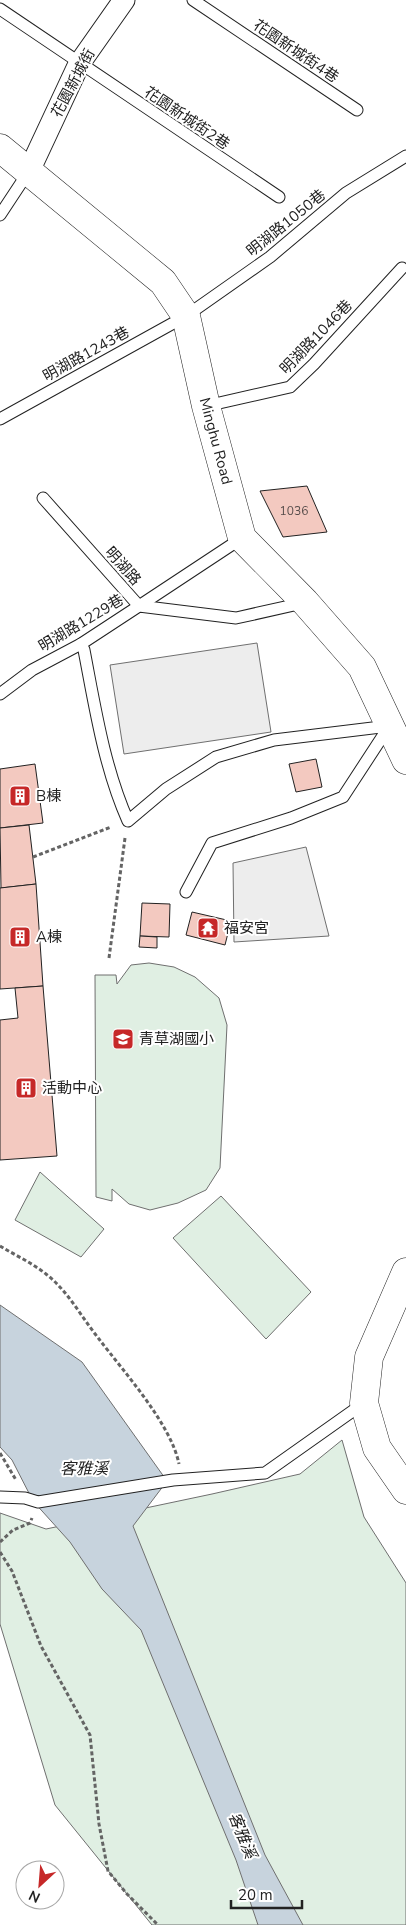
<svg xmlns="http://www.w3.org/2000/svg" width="406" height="1925" font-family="'Nunito Sans','Noto Sans TC',sans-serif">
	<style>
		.green { fill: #e0efe3; stroke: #6f6f6f }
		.parking { fill: #ededed; stroke: #6f6f6f }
		.water { fill: #c7d3dd; stroke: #6f6f6f }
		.building { fill: #f3c9c0; stroke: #222 }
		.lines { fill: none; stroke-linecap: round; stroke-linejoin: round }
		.lane-casing { stroke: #222; stroke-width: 13 }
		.street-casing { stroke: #222; stroke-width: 23 }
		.secondary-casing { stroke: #222; stroke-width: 29 }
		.path { stroke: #646464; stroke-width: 3; stroke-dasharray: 4 2.5; stroke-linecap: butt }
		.lane { stroke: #fff; stroke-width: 11 }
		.street { stroke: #fff; stroke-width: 21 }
		.secondary { stroke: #fff; stroke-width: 28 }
		.labels { text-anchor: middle; stroke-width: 4; stroke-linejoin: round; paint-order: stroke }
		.number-label { font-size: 12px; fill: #564c4a }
		.street-label { font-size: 15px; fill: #222; stroke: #fff }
		.poi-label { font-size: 15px; fill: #222; stroke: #fff; text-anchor: start }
		.water-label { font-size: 16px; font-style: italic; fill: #222; stroke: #fff }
	</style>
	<rect width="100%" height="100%" fill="#fff"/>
	<g class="green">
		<path d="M149,963L174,967L195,977L219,998L227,1025L220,1168L206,1190L178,1203L150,1210L129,1204L112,1189V1201L96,1197L95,975H116L117,984L131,965Z"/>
		<path d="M40,1172L104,1229L81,1257L15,1220Z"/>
		<path d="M221,1196L311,1292L266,1339L173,1238Z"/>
		<path d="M342,1440L364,1517L406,1583V1925H152L55,1805L0,1624V1513L46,1529L212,1494L300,1474Z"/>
	</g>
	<g class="parking">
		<path d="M257,643L271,732L124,754L110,665Z"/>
		<path d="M306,847L329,936L234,942L233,863Z"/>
	</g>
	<path class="water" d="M0,1305L82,1362L167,1481L133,1526L265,1855L303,1925H258L236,1860L141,1630L102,1589L70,1542L33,1501L12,1460L0,1447Z"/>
	<g class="building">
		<path d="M307,486L327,532L283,537L260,491Z"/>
		<path d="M316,759L322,787L296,792L289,764Z"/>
		<path d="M35,764L43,823L0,828V769Z"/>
		<path d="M29,825L36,884L1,888L0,828Z"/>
		<path d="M36,884L43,986L0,989V888Z"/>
		<path d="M142,903L170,904L169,937L140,936Z"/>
		<path d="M192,912L231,921L225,945L186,935Z"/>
		<path d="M140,936L157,937V948L139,947Z"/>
		<path d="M43,986L57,1156L0,1160V1020L18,1018L15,988Z"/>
	</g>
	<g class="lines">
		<g class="lane-casing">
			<g id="lane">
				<path d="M193,0L357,110"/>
				<path d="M0,9L279,197"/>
				<path d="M0,215L29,171"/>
				<path d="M206,406L290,387L314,364L402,268"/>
				<path d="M0,419L186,316L270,257L346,193L406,156"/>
				<path d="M43,498L139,606L242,538"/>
				<path d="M81,644L84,650C95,707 104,767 128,821L166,789L216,757L274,740L389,726"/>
				<path d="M0,694L32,670L81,644L139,606L236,618L303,603"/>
				<path d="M186,892L212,843L291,818L343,797L388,728"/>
				<path d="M0,1497L25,1498L38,1502L173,1480L265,1473L364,1403"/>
			</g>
		</g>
		<g class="street-casing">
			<path id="street" d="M29,171L79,64L124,0"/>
		</g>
		<g class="secondary-casing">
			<g id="secondary">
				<path d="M0,148L163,282L186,316L206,406L242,538L305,602L362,667L406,760"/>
				<path d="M406,1272L369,1357L364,1403L377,1448L406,1490"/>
			</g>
		</g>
		<g class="path">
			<path d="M33,857L111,827"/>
			<path d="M109,958L125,838"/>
			<path d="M0,1246C15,1255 32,1263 46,1274C68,1291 82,1318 99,1339C124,1372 171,1424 179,1464"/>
			<path d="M0,1453L16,1480"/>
			<path d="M0,1542L13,1530L30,1523L32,1518"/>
			<path d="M0,1552L12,1571L41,1646L90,1735L99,1824L108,1871L127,1894L158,1925"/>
		</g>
		<use href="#lane" class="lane"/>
		<use href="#street" class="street"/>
		<use href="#secondary" class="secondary"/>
	</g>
	<defs>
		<g id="building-square" transform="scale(1.125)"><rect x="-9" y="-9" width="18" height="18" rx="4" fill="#c62828" stroke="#fff"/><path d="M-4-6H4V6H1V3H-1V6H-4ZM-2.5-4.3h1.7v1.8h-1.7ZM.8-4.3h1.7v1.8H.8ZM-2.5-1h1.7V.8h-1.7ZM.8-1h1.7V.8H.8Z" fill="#fff"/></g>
		<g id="temple-square" transform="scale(1.125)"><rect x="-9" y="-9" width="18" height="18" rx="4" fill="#c62828" stroke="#fff"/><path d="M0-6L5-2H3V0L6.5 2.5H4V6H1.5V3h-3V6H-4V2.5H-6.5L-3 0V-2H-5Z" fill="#fff"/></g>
		<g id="school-square" transform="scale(1.125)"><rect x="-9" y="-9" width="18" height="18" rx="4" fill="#c62828" stroke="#fff"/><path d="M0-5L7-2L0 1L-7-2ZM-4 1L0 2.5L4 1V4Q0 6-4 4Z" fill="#fff"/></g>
	</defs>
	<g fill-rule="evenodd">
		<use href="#building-square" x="20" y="796"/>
		<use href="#temple-square" x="208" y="928"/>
		<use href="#building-square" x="20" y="937"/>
		<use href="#school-square" x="123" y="1039"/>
		<use href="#building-square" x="26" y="1088"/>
	</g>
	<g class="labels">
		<g class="number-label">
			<text x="294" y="515">1036</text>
		</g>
		<g class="street-label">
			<text transform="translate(296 51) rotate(34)" y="5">花園新城街4巷</text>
			<text transform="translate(73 83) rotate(-62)" y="5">花園新城街</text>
			<text transform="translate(187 118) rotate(34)" y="5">花園新城街2巷</text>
			<text transform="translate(286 223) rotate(-39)" y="5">明湖路1050巷</text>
			<text transform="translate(316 337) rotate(-46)" y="5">明湖路1046巷</text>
			<text transform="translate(86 354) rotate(-29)" y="5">明湖路1243巷</text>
			<text transform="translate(216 441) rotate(75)" y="5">Minghu Road</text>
			<text transform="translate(123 566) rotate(48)" y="5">明湖路</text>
			<text transform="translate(81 623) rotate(-31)" y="5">明湖路1229巷</text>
		</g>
		<g class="poi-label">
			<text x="36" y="801">B棟</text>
			<text x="224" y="933">福安宮</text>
			<text x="36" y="942">A棟</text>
			<text x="139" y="1044">青草湖國小</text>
			<text x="42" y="1093">活動中心</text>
		</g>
		<g class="water-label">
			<text x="84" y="1474">客雅溪</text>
			<text transform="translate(243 1835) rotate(68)" y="6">客雅溪</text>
		</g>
	</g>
	<g transform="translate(40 1885) rotate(206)"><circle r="24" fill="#ffffff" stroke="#a7a7a7"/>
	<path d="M0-4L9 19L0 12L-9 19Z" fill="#c62828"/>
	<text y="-8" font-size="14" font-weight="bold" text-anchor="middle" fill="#222222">N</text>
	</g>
	<path d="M231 1900v8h71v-8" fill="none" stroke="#222222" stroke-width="2.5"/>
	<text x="238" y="1900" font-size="15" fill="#222222" stroke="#ffffff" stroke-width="4" paint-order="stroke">20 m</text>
</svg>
